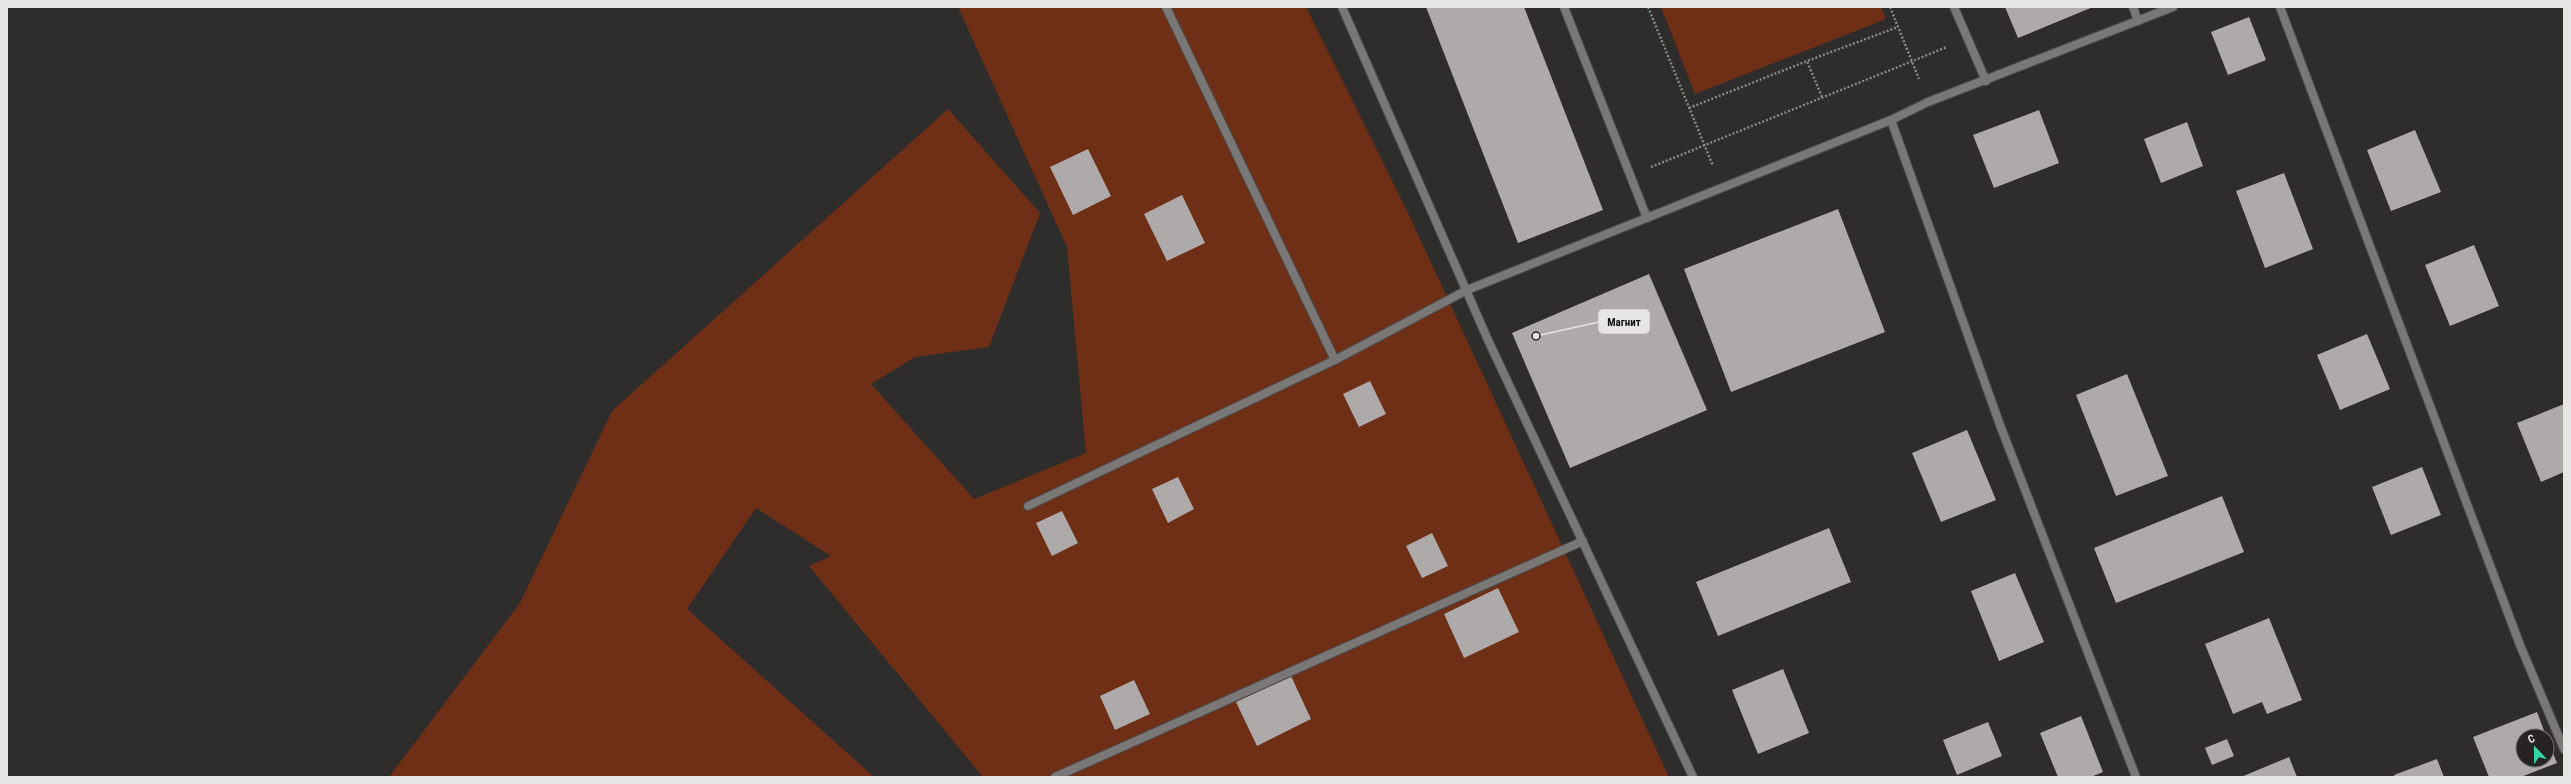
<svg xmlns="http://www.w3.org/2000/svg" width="2571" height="784" font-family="'Roboto Condensed',sans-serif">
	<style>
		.green { fill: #6f2f17 }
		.building { fill: #adaaa9 }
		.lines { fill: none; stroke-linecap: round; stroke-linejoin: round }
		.lane-casing { stroke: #4c4a49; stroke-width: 10 }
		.street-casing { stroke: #4c4a49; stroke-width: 10 }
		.path { stroke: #8a8887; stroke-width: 2.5; stroke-dasharray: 2 2; stroke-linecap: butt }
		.lane { stroke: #797877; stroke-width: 8 }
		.street { stroke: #797877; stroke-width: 8 }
		.leader { fill: none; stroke: #e6e4e4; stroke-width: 1.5 }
		.callout-dot { fill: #e6e4e4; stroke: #262322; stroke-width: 1.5 }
		.callout { fill: #e6e4e4; stroke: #e6e4e4; stroke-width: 1.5 }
		.callout-label { font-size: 11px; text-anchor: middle; font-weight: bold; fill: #111 }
	</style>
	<rect width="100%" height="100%" fill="#2f2d2c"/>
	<g class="green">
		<path d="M958,7H1306L1409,215L1669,777H983L809,566L831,556L756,508L687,609L874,777H389L520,603L612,411L948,109L1040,213L989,347L915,357L871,384L974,499L1086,453L1067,247Z"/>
		<path d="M1661,7H1881L1886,19L1695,94Z"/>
	</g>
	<g class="building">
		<path d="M1426,7H1524L1603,210L1518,243Z"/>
		<path d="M2005,7H2093L2018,38Z"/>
		<path d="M2249,17L2266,60L2228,75L2211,32Z"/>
		<path d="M2039,110L2059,163L1994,188L1973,135Z"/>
		<path d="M2187,122L2203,166L2161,183L2144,139Z"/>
		<path d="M2415,130L2441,192L2391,211L2367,150Z"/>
		<path d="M1088,149L1111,196L1073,215L1050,167Z"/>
		<path d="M2284,173L2313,249L2265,268L2236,191Z"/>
		<path d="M1182,195L1205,243L1167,261L1144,214Z"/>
		<path d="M1838,209L1885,332L1731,392L1684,269Z"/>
		<path d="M2474,245L2499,306L2450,326L2425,265Z"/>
		<path d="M1649,274L1707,410L1570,468L1512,333Z"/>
		<path d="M2367,334L2390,389L2340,410L2317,355Z"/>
		<path d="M2127,374L2168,476L2116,496L2076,395Z"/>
		<path d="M1370,381L1386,414L1359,427L1343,394Z"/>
		<path d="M2564,404V472L2541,482L2517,423Z"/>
		<path d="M1967,430L1996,500L1941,522L1912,453Z"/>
		<path d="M2422,467L2441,515L2391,535L2372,487Z"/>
		<path d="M1178,477L1194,509L1168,523L1152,489Z"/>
		<path d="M2222,496L2244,552L2116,603L2094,548Z"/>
		<path d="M1062,511L1078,543L1052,556L1036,523Z"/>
		<path d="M1829,528L1851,582L1718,636L1696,582Z"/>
		<path d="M1432,533L1448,566L1422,578L1406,546Z"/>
		<path d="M2015,573L2044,642L1999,661L1971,591Z"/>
		<path d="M1498,588L1519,632L1464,658L1444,614Z"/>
		<path d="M2269,618L2302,700L2267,714L2262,702L2233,714L2205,644Z"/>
		<path d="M1783,669L1809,733L1758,754L1732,690Z"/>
		<path d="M1291,676L1311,719L1257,746L1236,702Z"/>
		<path d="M1134,680L1150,714L1115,730L1100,696Z"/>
		<path d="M2537,712L2546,736H2523V760H2547V739L2557,763L2521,777H2489L2473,737Z"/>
		<path d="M2081,716L2103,772L2091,777H2058L2040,733Z"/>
		<path d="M1988,722L2002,756L1957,775L1943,740Z"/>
		<path d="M2227,739L2234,756L2212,765L2205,748Z"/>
		<path d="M2289,757L2297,777H2241Z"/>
		<path d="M2437,759L2444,777H2395L2394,775Z"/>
	</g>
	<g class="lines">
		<g class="lane-casing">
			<g id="lane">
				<path d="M1166,7L1335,360"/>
				<path d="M1564,7L1647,218"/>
				<path d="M1954,7L1986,81"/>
				<path d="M2133,7L2138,21"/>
				<path d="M1028,506L1335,360L1467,290"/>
				<path d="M1055,777L1583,541"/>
			</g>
		</g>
		<g class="street-casing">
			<g id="street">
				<path d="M1342,7L1488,340L1693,777"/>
				<path d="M2280,7L2520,645L2564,749"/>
				<path d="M1891,120L2000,425L2136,777"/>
				<path d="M1467,290L1891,120L1928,102L2173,7"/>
			</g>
		</g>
		<g class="path">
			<path d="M1648,7L1713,166"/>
			<path d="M1890,7L1919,79"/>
			<path d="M1822,97L1807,61L1898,27"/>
			<path d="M1689,108L1807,61"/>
			<path d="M1651,167L1947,47"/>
		</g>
		<use href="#lane" class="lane"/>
		<use href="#street" class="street"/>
	</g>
	<path class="leader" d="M1536 336L1599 322"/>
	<circle class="callout-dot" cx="1536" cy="336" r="4"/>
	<rect class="callout" x="1599" y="310" width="50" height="23" rx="4"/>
	<g class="callout-label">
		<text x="1624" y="326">Магнит</text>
	</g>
	<rect width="2571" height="784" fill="none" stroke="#e6e4e4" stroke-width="16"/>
	<g transform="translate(2535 748) rotate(338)"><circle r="19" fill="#262322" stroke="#737070"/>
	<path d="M0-3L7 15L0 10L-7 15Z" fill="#37d4a6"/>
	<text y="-6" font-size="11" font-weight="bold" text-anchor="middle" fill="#e6e4e4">С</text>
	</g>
</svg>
